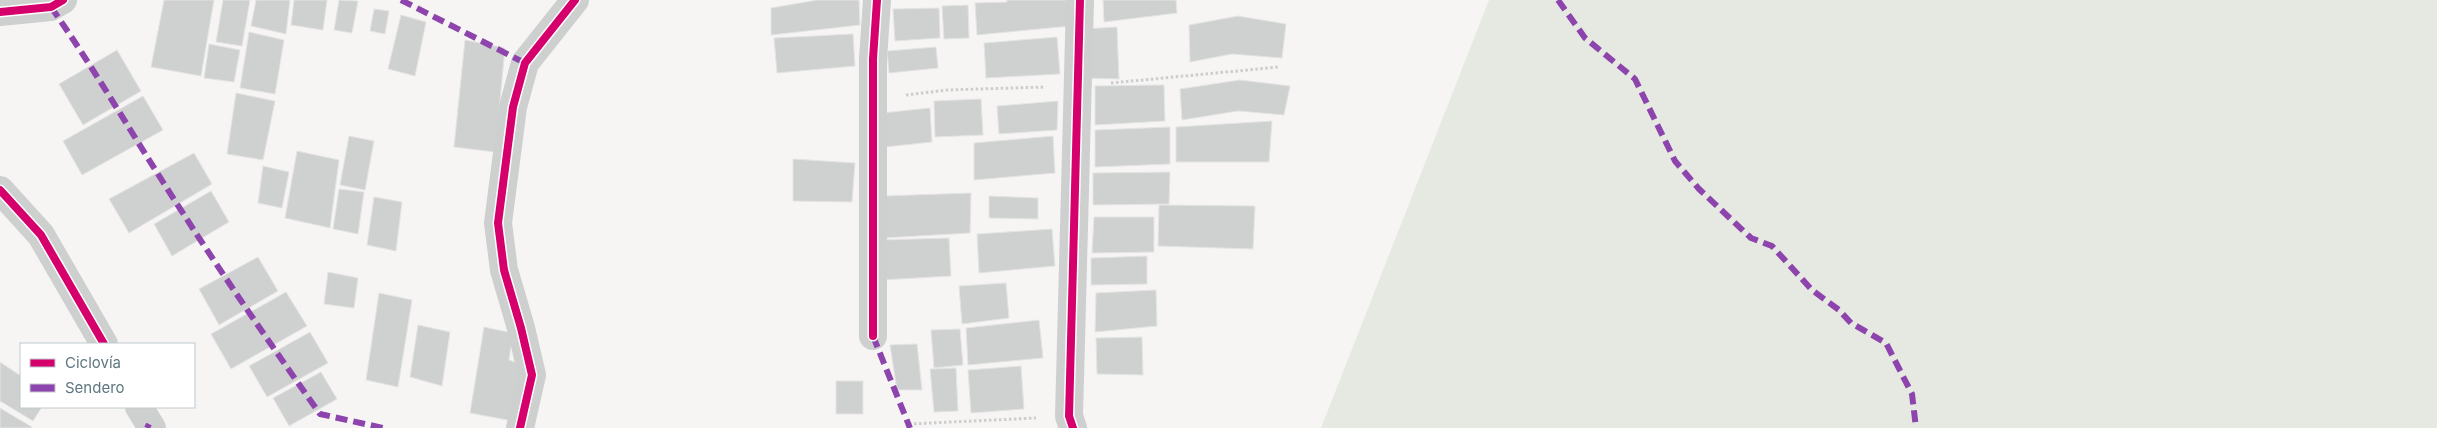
<svg xmlns="http://www.w3.org/2000/svg" width="2437" height="428" font-family="Inter,sans-serif">
	<style>
		.green { fill: #e6e9e2 }
		.building { fill: #cfd1d1; stroke: #e5e4e4 }
		.lines { fill: none; stroke-linecap: round; stroke-linejoin: round }
		.path { stroke: #cccdce; stroke-width: 3; stroke-dasharray: 2.5 2.5; stroke-linecap: butt }
		.minor { stroke: #cecfcf; stroke-width: 28 }
		.quiet { stroke: #8e44ad; stroke-width: 6; stroke-dasharray: 12 6; stroke-linecap: butt }
		.cycleway-casing { stroke: #fff; stroke-width: 11 }
		.cycleway { stroke: #d6006c; stroke-width: 8 }
	</style>
	<rect width="100%" height="100%" fill="#f6f5f4"/>
	<path class="green" d="M1489,0H2437V428H1321Z"/>
	<g class="building">
		<path d="M164,0H214L201,76L151,67Z"/>
		<path d="M223,0H250L242,46L216,42Z"/>
		<path d="M256,0H290L286,34L251,26Z"/>
		<path d="M294,0H327L323,30L291,25Z"/>
		<path d="M339,0L358,1L352,33L334,30Z"/>
		<path d="M817,0H859L860,25L771,35V8Z"/>
		<path d="M1007,0H1070L1071,26L977,35L975,3L1007,2Z"/>
		<path d="M1103,0H1176L1177,13L1104,22Z"/>
		<path d="M968,5L969,38L944,39L942,6Z"/>
		<path d="M939,8L940,38L895,41L893,9Z"/>
		<path d="M374,9L389,11L385,34L370,31Z"/>
		<path d="M401,15L426,22L415,76L388,69Z"/>
		<path d="M1238,16L1286,24L1282,58L1232,54L1190,62L1189,25Z"/>
		<path d="M1117,27L1119,79L1083,78V29Z"/>
		<path d="M249,32L284,40L275,94L240,88Z"/>
		<path d="M853,34L855,66L777,73L774,38Z"/>
		<path d="M1057,37L1060,74L986,78L984,43Z"/>
		<path d="M465,40L505,48L495,152L454,147Z"/>
		<path d="M209,44L240,50L234,82L204,78Z"/>
		<path d="M936,47L938,68L889,73L887,51Z"/>
		<path d="M117,50L141,91L83,125L59,84Z"/>
		<path d="M1240,80L1290,86L1284,115L1238,111L1182,120L1180,89Z"/>
		<path d="M1164,85L1165,121L1095,125V86Z"/>
		<path d="M236,93L275,101L263,160L227,154Z"/>
		<path d="M143,96L163,130L82,175L63,141Z"/>
		<path d="M981,99L983,135L935,137L934,101Z"/>
		<path d="M1058,101L1057,130L999,134L997,106Z"/>
		<path d="M930,108L932,142L885,147L882,113Z"/>
		<path d="M1272,121L1269,162H1176V127Z"/>
		<path d="M1170,127V164L1095,167V130Z"/>
		<path d="M349,136L374,141L365,190L340,185Z"/>
		<path d="M1053,136L1055,173L974,180V143Z"/>
		<path d="M297,151L339,160L330,228L285,218Z"/>
		<path d="M194,153L212,184L129,233L109,199Z"/>
		<path d="M793,159L855,163L852,202L793,201Z"/>
		<path d="M263,166L289,172L282,208L258,203Z"/>
		<path d="M1170,172L1169,204L1093,205V173Z"/>
		<path d="M339,189L364,192L358,234L333,229Z"/>
		<path d="M211,191L229,222L172,256L154,224Z"/>
		<path d="M971,193L970,233L883,238L884,196Z"/>
		<path d="M989,196L1038,198V219L989,218Z"/>
		<path d="M374,197L402,202L396,251L367,245Z"/>
		<path d="M1159,205L1255,206L1253,249L1158,246Z"/>
		<path d="M1094,217H1154V252L1092,253Z"/>
		<path d="M1052,229L1055,266L979,273L977,234Z"/>
		<path d="M949,238L951,276L881,280V240Z"/>
		<path d="M1147,256V284L1091,285V258Z"/>
		<path d="M258,257L278,291L219,325L199,289Z"/>
		<path d="M328,272L358,278L354,308L324,304Z"/>
		<path d="M1006,283L1009,318L962,324L959,286Z"/>
		<path d="M1156,290L1157,326L1095,332L1096,293Z"/>
		<path d="M286,292L307,326L231,369L211,334Z"/>
		<path d="M379,293L412,300L398,387L366,380Z"/>
		<path d="M1039,320L1043,358L968,365L966,328Z"/>
		<path d="M418,325L450,332L442,386L410,377Z"/>
		<path d="M484,327L513,333L509,360L525,366L512,421L470,413Z"/>
		<path d="M960,329L963,365L934,368L931,330Z"/>
		<path d="M310,332L328,363L267,397L249,366Z"/>
		<path d="M1142,337L1143,375L1097,374L1096,338Z"/>
		<path d="M917,344L922,390H897L890,345Z"/>
		<path d="M0,362L21,376V407H42L33,421L0,401Z"/>
		<path d="M1021,366L1024,409L971,413L968,370Z"/>
		<path d="M956,368L958,411L934,412L930,369Z"/>
		<path d="M321,372L337,399L289,426L273,398Z"/>
		<rect x="836" y="381" width="27" height="33"/>
		<path d="M0,408L32,427L31,428H0Z"/>
	</g>
	<g class="lines">
		<g class="path">
			<path d="M1111,83L1279,67"/>
			<path d="M906,95L947,90L1045,87"/>
			<path d="M909,424L1036,418"/>
		</g>
		<g class="minor">
			<path d="M0,12L51,7L63,0"/>
			<path d="M0,190L41,235L104,344"/>
			<path d="M873,336V59L877,0"/>
			<path d="M139,407L152,428"/>
			<path d="M520,428L532,375L521,328L504,270L498,223L513,107L525,63L575,0"/>
			<path d="M1073,428L1069,416L1080,0"/>
		</g>
		<g class="quiet">
			<path d="M401,0L525,63"/>
			<path d="M1558,0L1585,38L1635,79L1675,161L1699,189L1751,238L1772,246L1812,290L1839,310L1851,323L1886,343L1912,394L1916,428"/>
			<path d="M51,7C91,64 126,124 163,182C213,261 266,338 320,414L383,428"/>
			<path d="M873,336L910,428"/>
			<path d="M147,428L149,424"/>
		</g>
		<g class="cycleway-casing">
			<g id="cycleway">
				<path d="M0,12L51,7L63,0"/>
				<path d="M0,190L41,235L104,344"/>
				<path d="M873,336V59L877,0"/>
				<path d="M520,428L532,375L521,328L504,270L498,223L513,107L525,63L575,0"/>
				<path d="M1073,428L1069,416L1080,0"/>
			</g>
		</g>
		<use href="#cycleway" class="cycleway"/>
	</g>
	<rect x="20" y="343" width="175" height="65" fill="#ffffff" stroke="#bfc9cd"/>
	<rect x="30" y="359" width="25" height="8" fill="#d6006c" stroke="#bfc9cd"/>
	<text x="65" y="368" font-size="15" fill="#5f7781">Ciclovía</text>
	<rect x="30" y="384" width="25" height="8" fill="#8e44ad" stroke="#bfc9cd"/>
	<text x="65" y="393" font-size="15" fill="#5f7781">Sendero</text>
</svg>
